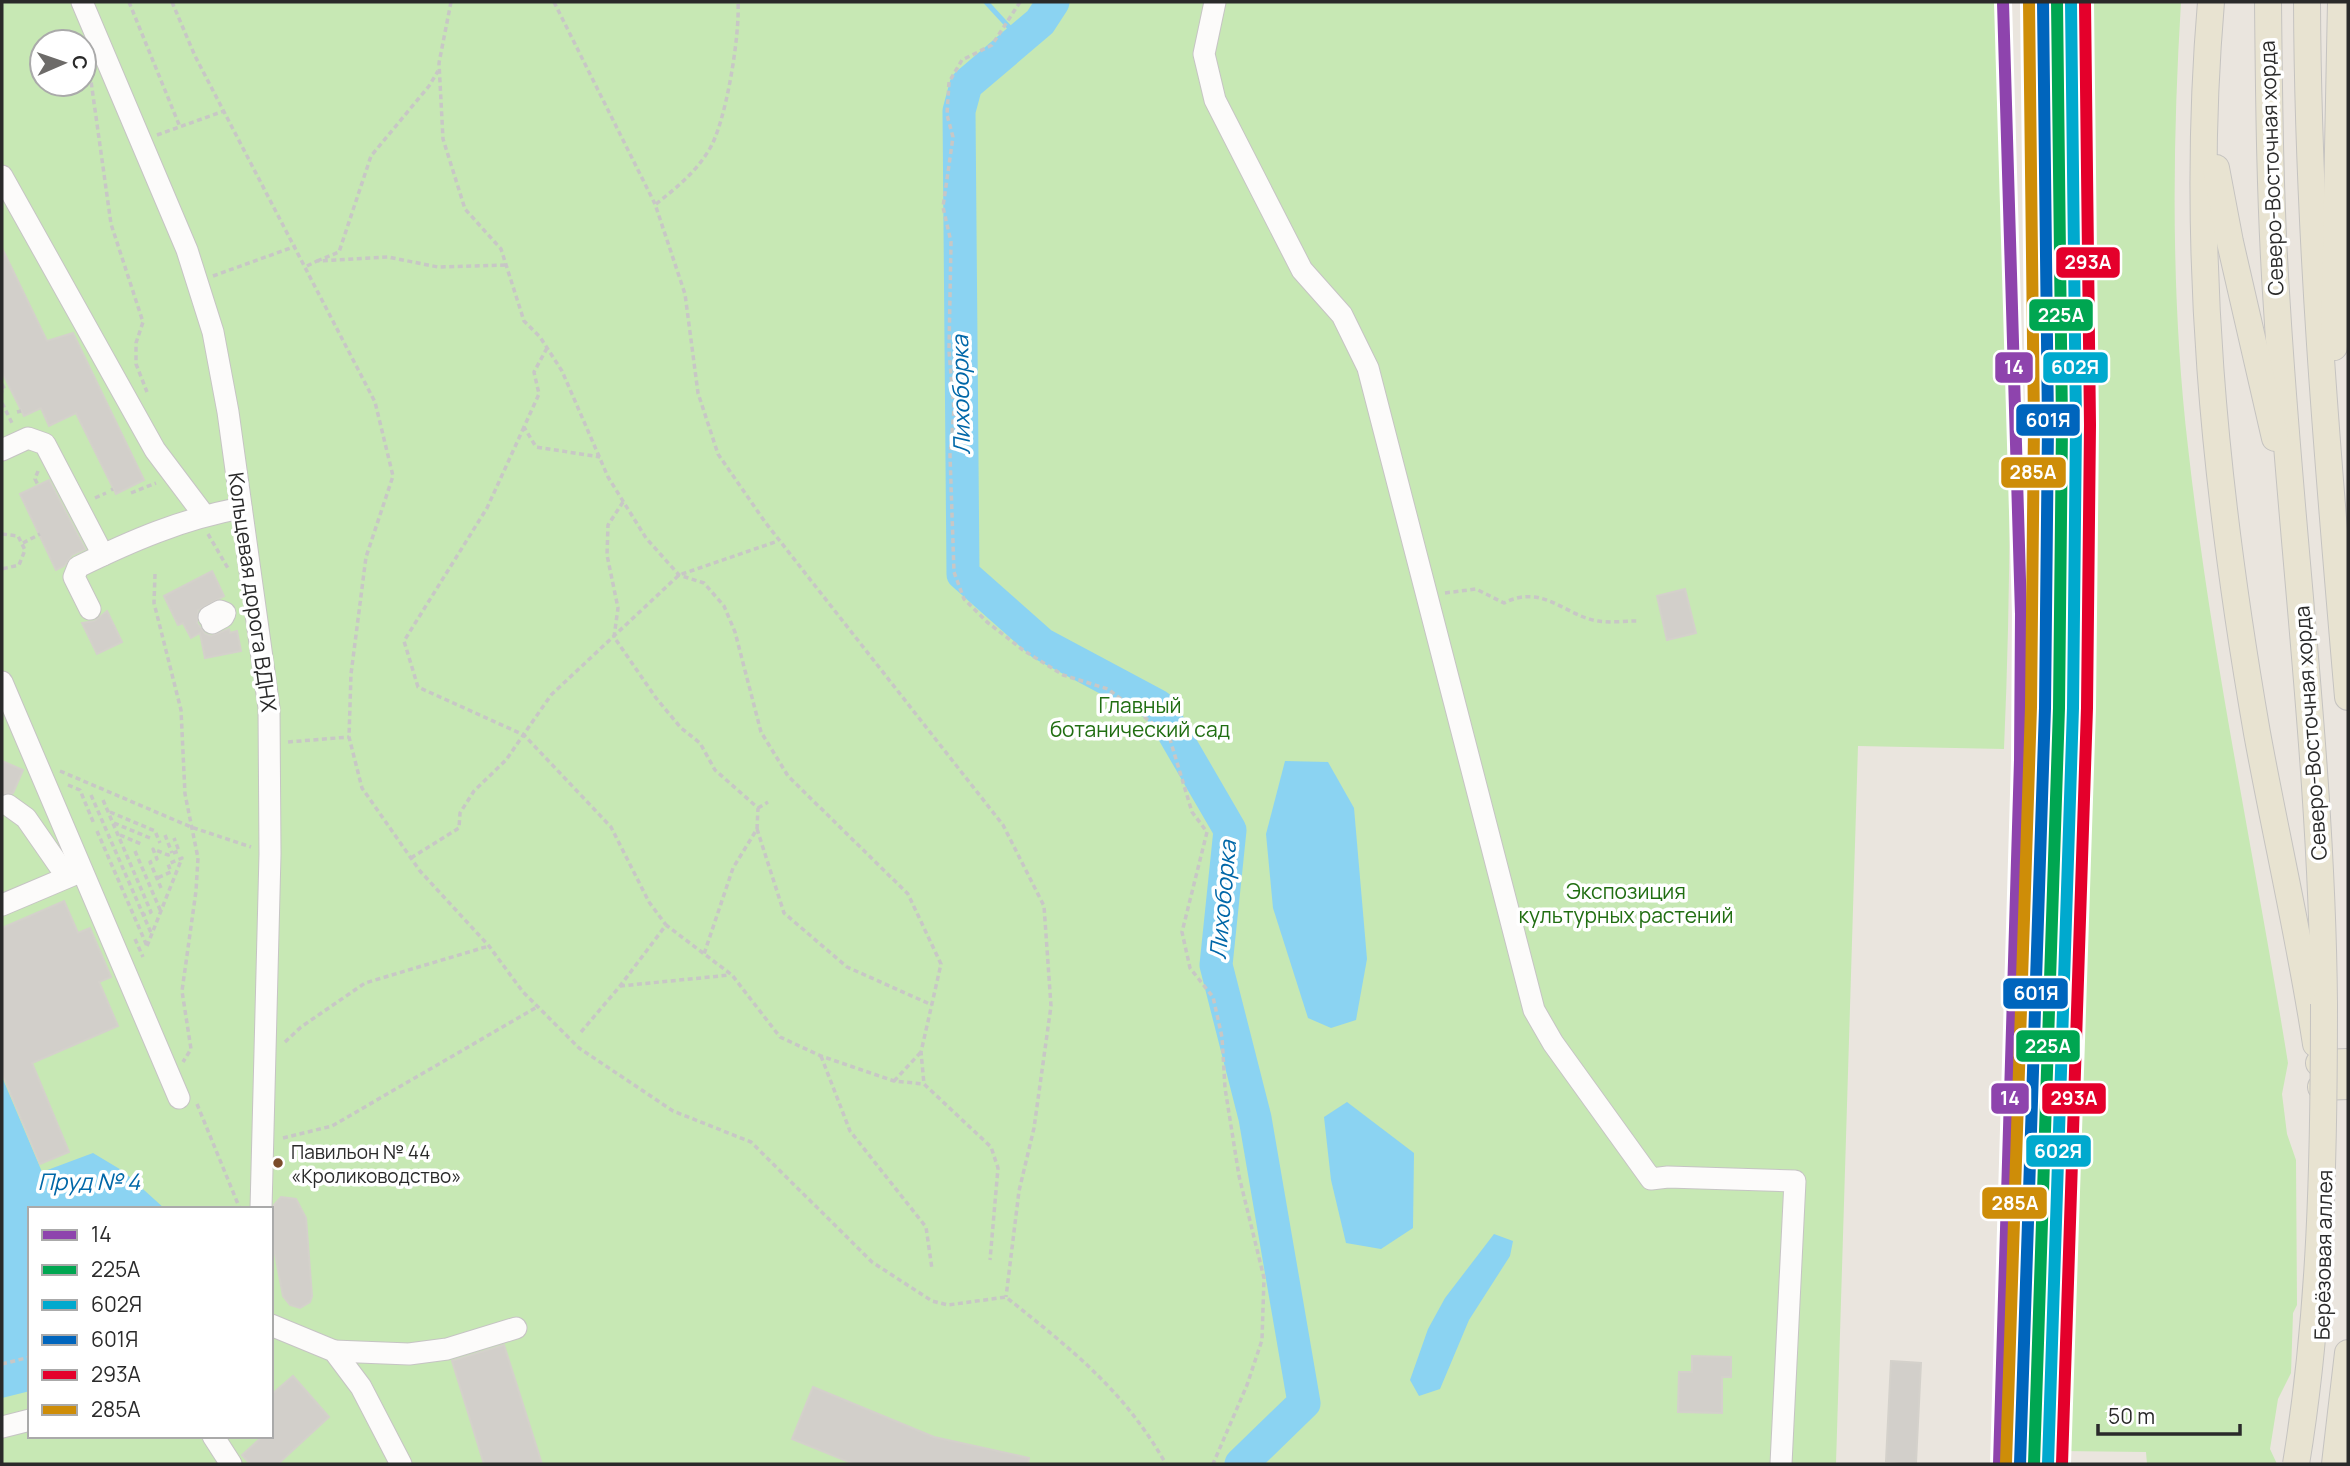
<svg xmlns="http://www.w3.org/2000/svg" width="2350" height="1466" font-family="Manrope,sans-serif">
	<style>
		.green { fill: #c7e8b4; fill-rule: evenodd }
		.water { fill: #8bd3f2 }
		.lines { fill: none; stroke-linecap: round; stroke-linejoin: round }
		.stream { stroke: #8bd3f2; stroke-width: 5 }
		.river { stroke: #8bd3f2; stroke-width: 33 }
		.building { fill: #d2cfca; stroke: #d4d1cb; stroke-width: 2 }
		.minor-casing { stroke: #c6c4c4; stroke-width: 23 }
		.major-casing { stroke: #c5c3c0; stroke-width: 28 }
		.path { stroke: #c8c7c6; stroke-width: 3.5; stroke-dasharray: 5 3.5; stroke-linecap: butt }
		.minor { stroke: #fcfbfa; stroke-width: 21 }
		.major { stroke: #e8e3d1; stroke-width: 26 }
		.major-bridge-casing { stroke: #c5c3c0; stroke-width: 28; stroke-linecap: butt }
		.major-bridge { stroke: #e8e3d1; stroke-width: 26 }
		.rail-1-casing { stroke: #fff; stroke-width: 18 }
		.rail-2-casing { stroke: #fff; stroke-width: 18 }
		.rail-3-casing { stroke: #fff; stroke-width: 18 }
		.rail-4-casing { stroke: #fff; stroke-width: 18 }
		.rail-5-casing { stroke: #fff; stroke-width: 18 }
		.rail-6-casing { stroke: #fff; stroke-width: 18 }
		.rail-1 { stroke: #8e44ad; stroke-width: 12 }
		.rail-2 { stroke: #00a651; stroke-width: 12 }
		.rail-3 { stroke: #00a9ce; stroke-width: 12 }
		.rail-4 { stroke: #0065bd; stroke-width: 12 }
		.rail-5 { stroke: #e4002b; stroke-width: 12 }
		.rail-6 { stroke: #ce8d08; stroke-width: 12 }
		.bus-dot { fill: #7a4b2a; stroke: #fff; stroke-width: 2.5 }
		.labels { text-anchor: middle; stroke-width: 7; stroke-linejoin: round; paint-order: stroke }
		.bus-label { font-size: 19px; fill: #2a2a2a; stroke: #fff; text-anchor: start }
		.street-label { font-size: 21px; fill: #2a2a2a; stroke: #fff }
		.park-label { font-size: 21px; fill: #216e12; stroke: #fff }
		.water-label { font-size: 23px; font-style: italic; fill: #0067a8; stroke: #fff }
		.line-badge { stroke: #fff; stroke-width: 2.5 }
		.badge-label { font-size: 19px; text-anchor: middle; font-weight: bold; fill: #fff }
	</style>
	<rect width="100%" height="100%" fill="#eae5de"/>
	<g class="green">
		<path d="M2,2H1996C2009,251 2015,500 2004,749L1858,746L1836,1464H2ZM42,42H84V84H42ZM30,1209H271V1436H30Z"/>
		<path d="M2085,2H2181C2172,150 2171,300 2188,447C2211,654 2255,858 2288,1063L2282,1094L2287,1134L2296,1160L2297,1305L2293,1313L2291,1373L2278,1399L2270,1449L2277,1464H2147L2146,1452L2060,1451L2078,577L2077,332Z"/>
	</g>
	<g class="water">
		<path d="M1285,761L1328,762L1354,808L1367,959L1356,1020L1331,1028L1308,1018L1273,908L1266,834Z"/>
		<path d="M2,1077L42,1172L93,1153L123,1171L165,1209H30V1391L2,1398Z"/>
		<path d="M1347,1102L1414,1153L1413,1228L1381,1249L1346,1243L1331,1180L1324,1117Z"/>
		<path d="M1494,1234L1513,1241L1510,1256L1469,1320L1440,1389L1419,1396L1410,1380L1428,1329L1445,1298Z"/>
	</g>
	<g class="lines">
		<path class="stream" d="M986,2L1020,39"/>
		<path class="river" d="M1053,2L1040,22L966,85L959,111L963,574L1042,644L1158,706L1230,830L1216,965L1255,1118L1304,1403L1241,1464"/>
	</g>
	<g class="building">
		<path d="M2,248L47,341L73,333L144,480L116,494L76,413L49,426L41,408L24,416L2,372Z"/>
		<path d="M49,480L85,549L72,555L64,566L56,570L20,494Z"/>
		<path d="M212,571L224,596L198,610L197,623L205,634L211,636L229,629L230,633L237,631L241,651L205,658L200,633L191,638L183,623L178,625L164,596Z"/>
		<path d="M1685,589L1696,633L1667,640L1657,596Z"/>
		<path d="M107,611L122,642L97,654L82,623L95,621Z"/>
		<path d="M2,761L23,770L13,793L2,794Z"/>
		<path d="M64,901L78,933L90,928L111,977L99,982L118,1026L32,1063L69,1152L40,1164L2,1073V928Z"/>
		<path d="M281,1197L296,1199L306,1218L312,1296L310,1302L300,1308L290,1305L283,1296L271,1233L274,1205Z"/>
		<path d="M504,1345L542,1464H484L452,1361Z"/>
		<path d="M1692,1356L1731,1357V1377H1722V1413L1678,1412L1679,1372H1692Z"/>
		<path d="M1891,1361L1921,1363L1916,1463L1886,1461Z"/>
		<path d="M293,1376L329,1417L278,1464H250L242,1455L263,1436H271V1395Z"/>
		<path d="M813,1387L934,1437L1029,1458L1028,1464H854L792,1439Z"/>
	</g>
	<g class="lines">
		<g class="minor-casing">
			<g id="minor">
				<path d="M82,2L187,250L213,332L228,412L269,708L270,854L261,1209"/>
				<path d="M1215,2L1204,54L1215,100L1302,270L1342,315L1368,368L1534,1010L1553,1043L1651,1179L1668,1177L1795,1181L1781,1464"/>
				<path d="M2,176L155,450L204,515"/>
				<path d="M2,450L28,438L45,444L103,555"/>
				<path d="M90,609L74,577L78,567C131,541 182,519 241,508"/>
				<path d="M209,617L220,611L225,613L223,617L212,623"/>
				<path d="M2,682L179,1098"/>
				<path d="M8,805L26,818L67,877"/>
				<path d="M2,905L80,872"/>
				<path d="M271,1325L334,1351L361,1387L401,1464"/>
				<path d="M334,1351L409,1354L447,1349L516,1328"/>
				<path d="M2,1427L30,1420"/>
				<path d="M213,1436L231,1464"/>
			</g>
		</g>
		<g class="major-casing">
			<g id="major">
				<path d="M2211,2C2190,247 2215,491 2257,733C2276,837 2300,939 2316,1044"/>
				<path d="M2268,2C2269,104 2270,206 2277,308C2291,541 2322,771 2324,1004"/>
				<path d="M2307,2C2308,234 2328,465 2348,697"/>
				<path d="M2216,168L2230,242L2275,438"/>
				<path d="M2334,347L2341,2"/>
				<path d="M2319,1063L2348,1062"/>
				<path d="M2321,1087L2348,1086"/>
				<path d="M2335,1464L2348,1353"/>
			</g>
		</g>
		<g class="path">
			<path d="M129,2L180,127"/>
			<path d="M172,2L195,56L375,402L393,476L366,557L351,674L349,737L362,788L420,871L489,946L523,992L579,1048L673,1111L751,1142L872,1262L932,1301L948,1305L1006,1297C1072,1350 1123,1389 1166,1464"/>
			<path d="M451,2L439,63L443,139L465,209L501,249L524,321L540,337L562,371L608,477L646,538L679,575L704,583L724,606L735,632L761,732L788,776L908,894L941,964L921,1052L924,1084L991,1147L998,1168L990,1260"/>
			<path d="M554,2L655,204L685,294L698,393L718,454L765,522L1003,825L1044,906L1051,1006L1034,1128L1019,1191L1006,1297"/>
			<path d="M1020,2L992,45L962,60L949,82L947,115L953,137L943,207L951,242L949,351L954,410L950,455L954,572L964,599L987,622L1023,650L1063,675L1108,689L1169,736L1192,812L1207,832L1182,932L1190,968L1213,997L1222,1037L1225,1088L1239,1176L1264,1278L1262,1340L1247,1385L1213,1464"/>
			<path d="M90,74L111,224L143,322L136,343V364L147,392"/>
			<path d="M157,135L224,111"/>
			<path d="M656,204C676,188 695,173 709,150C726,123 740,35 738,2"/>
			<path d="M317,261L339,252L371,156L429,86L438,71"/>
			<path d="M307,266L317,261L388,257L438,267L506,265"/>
			<path d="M213,276L296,246"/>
			<path d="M547,348L534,372L539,394L524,427L536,447L600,457"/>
			<path d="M2,384L5,390L2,391"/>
			<path d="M2,403L12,423"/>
			<path d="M17,412L21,411"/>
			<path d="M524,427L487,508L404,641L418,687L524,735L611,827L649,902L666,925"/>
			<path d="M38,471L35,479L38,485"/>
			<path d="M111,490L113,489"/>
			<path d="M131,493L156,483"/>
			<path d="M95,498L106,493"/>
			<path d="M623,502L608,525L607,555L618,608L614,637L656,698L681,728L700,743L715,770L758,808L757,829L733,868L704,954"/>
			<path d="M2,534L18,536L25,550L19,565L2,569"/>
			<path d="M208,534L229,570"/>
			<path d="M23,543L40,534"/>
			<path d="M155,574L154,603L181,710L185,794L198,858L196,891L182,991L191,1049L183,1062"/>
			<path d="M1445,593L1476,589L1504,603C1543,583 1565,616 1598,621C1610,623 1625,621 1637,621"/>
			<path d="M288,742L349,737"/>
			<path d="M60,771L191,827L251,847"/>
			<path d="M68,785L80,790L94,824"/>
			<path d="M91,795L152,935"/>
			<path d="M103,800L151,912L143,915"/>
			<path d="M758,808L768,802"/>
			<path d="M110,812L155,831L160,843"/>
			<path d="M114,823L150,838"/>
			<path d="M757,829L784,913L847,967L932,1005"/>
			<path d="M97,831L147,946"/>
			<path d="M120,835L141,844"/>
			<path d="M165,835L172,853"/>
			<path d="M135,851L161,912"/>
			<path d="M411,858L459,828L460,813L474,791L506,760L551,695L679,575L778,541"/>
			<path d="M161,888L150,862L157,859L153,849L168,855L179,851L174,838"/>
			<path d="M135,939L143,957"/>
			<path d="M147,946L182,858L168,864L171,872L157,878"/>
			<path d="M620,986L730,975"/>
			<path d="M581,1032L620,986L666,925L732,975L780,1037L821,1056L894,1081L924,1084"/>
			<path d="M285,1042L301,1027L365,983L489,946"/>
			<path d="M821,1056L850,1131L926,1227L932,1269"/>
			<path d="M894,1081L921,1052"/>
			<path d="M197,1104L240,1209"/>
			<path d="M283,1138L332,1126L537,1007"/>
			<path d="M2,1364L30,1357"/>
		</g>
		<use href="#minor" class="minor"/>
		<use href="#major" class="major"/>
		<g class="major-bridge-casing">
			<path id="major-bridge" d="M2296,1464C2321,1313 2324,1158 2324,1004"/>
		</g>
		<use href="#major-bridge" class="major-bridge"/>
		<g class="rail-1-casing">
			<path id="rail-1" d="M1999,1464L2020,760L2021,614L2003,2"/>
		</g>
		<g class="rail-2-casing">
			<path id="rail-2" d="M2034,1464L2059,708L2062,425L2057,2"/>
		</g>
		<g class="rail-3-casing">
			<path id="rail-3" d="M2048,1464L2073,708L2076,425L2071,2"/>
		</g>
		<g class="rail-4-casing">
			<path id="rail-4" d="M2020,1464L2045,708L2048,425L2043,2"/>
		</g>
		<g class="rail-5-casing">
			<path id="rail-5" d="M2062,1464L2087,708L2090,425L2085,2"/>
		</g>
		<g class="rail-6-casing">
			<path id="rail-6" d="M2006,1463L2031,707L2034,425L2029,2"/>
		</g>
		<use href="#rail-1" class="rail-1"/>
		<use href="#rail-2" class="rail-2"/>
		<use href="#rail-3" class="rail-3"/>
		<use href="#rail-4" class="rail-4"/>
		<use href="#rail-5" class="rail-5"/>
		<use href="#rail-6" class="rail-6"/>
	</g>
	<circle class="bus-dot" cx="278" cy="1163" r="6"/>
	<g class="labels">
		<g class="bus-label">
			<text x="291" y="1159">Павильон № 44<tspan x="291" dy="24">«Кролиководство»</tspan></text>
		</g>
		<g class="street-label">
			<text transform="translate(2272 168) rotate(-92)" y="7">Северо-Восточная хорда</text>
			<text transform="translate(252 592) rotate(82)" y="7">Кольцевая дорога ВДНХ</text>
			<text transform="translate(2311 733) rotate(-94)" y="7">Северо-Восточная хорда</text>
			<text transform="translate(2324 1255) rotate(-89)" y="7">Берёзовая аллея</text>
		</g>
		<g class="park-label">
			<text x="1140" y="713">Главный<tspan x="1140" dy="24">ботанический сад</tspan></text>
			<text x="1626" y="899">Экспозиция<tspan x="1626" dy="24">культурных растений</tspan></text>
		</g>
		<g class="water-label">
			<text transform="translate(961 395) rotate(-91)" y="8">Лихоборка</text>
			<text transform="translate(1223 900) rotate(-85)" y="8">Лихоборка</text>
			<text x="89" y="1190">Пруд № 4</text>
		</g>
	</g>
	<g class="line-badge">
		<rect x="2055" y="246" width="66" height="33" rx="7" fill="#e4002b"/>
		<rect x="2028" y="298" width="66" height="34" rx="7" fill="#00a651"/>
		<rect x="1994" y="351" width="40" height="33" rx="7" fill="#8e44ad"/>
		<rect x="2042" y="351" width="67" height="33" rx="7" fill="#00a9ce"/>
		<rect x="2015" y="403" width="66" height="34" rx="7" fill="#0065bd"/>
		<rect x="2000" y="456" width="67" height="33" rx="7" fill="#ce8d08"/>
		<rect x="2002" y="977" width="67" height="33" rx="7" fill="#0065bd"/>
		<rect x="2015" y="1029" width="66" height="34" rx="7" fill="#00a651"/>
		<rect x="1990" y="1082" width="40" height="33" rx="7" fill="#8e44ad"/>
		<rect x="2041" y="1082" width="66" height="33" rx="7" fill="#e4002b"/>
		<rect x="2025" y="1134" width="67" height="34" rx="7" fill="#00a9ce"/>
		<rect x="1981" y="1186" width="67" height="34" rx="7" fill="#ce8d08"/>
	</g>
	<g class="badge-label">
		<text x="2088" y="269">293А</text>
		<text x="2061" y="322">225А</text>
		<text x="2014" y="374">14</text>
		<text x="2075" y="374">602Я</text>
		<text x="2048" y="427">601Я</text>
		<text x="2033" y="479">285А</text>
		<text x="2036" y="1000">601Я</text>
		<text x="2048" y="1053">225А</text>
		<text x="2010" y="1105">14</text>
		<text x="2074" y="1105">293А</text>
		<text x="2058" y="1158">602Я</text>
		<text x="2015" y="1210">285А</text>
	</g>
	<rect width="2350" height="1466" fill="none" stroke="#2a2a2a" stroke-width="7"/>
	<rect x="28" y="1207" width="245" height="231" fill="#ffffff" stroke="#aaaaaa" stroke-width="2"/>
	<rect x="42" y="1230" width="35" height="10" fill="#8e44ad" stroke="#aaaaaa" stroke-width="2"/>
	<text x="91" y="1242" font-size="21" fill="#2a2a2a">14</text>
	<rect x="42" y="1265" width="35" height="10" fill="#00a651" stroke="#aaaaaa" stroke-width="2"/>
	<text x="91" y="1277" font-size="21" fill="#2a2a2a">225А</text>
	<rect x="42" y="1300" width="35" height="10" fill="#00a9ce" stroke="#aaaaaa" stroke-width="2"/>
	<text x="91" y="1312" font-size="21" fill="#2a2a2a">602Я</text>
	<rect x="42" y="1335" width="35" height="10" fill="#0065bd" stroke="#aaaaaa" stroke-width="2"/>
	<text x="91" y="1347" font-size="21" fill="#2a2a2a">601Я</text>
	<rect x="42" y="1370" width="35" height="10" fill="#e4002b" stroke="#aaaaaa" stroke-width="2"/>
	<text x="91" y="1382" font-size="21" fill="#2a2a2a">293А</text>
	<rect x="42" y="1405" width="35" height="10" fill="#ce8d08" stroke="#aaaaaa" stroke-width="2"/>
	<text x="91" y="1417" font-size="21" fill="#2a2a2a">285А</text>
	<g transform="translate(63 63) rotate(88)"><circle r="33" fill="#ffffff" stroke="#aaaaaa" stroke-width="2"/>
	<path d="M0-5L12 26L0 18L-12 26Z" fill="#6d6b69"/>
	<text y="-10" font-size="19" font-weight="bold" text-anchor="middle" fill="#2a2a2a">С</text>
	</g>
	<path d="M2098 1424v10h142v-10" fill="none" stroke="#2a2a2a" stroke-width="3.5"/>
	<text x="2108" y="1424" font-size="21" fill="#2a2a2a" stroke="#ffffff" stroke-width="5" paint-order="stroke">50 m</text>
</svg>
